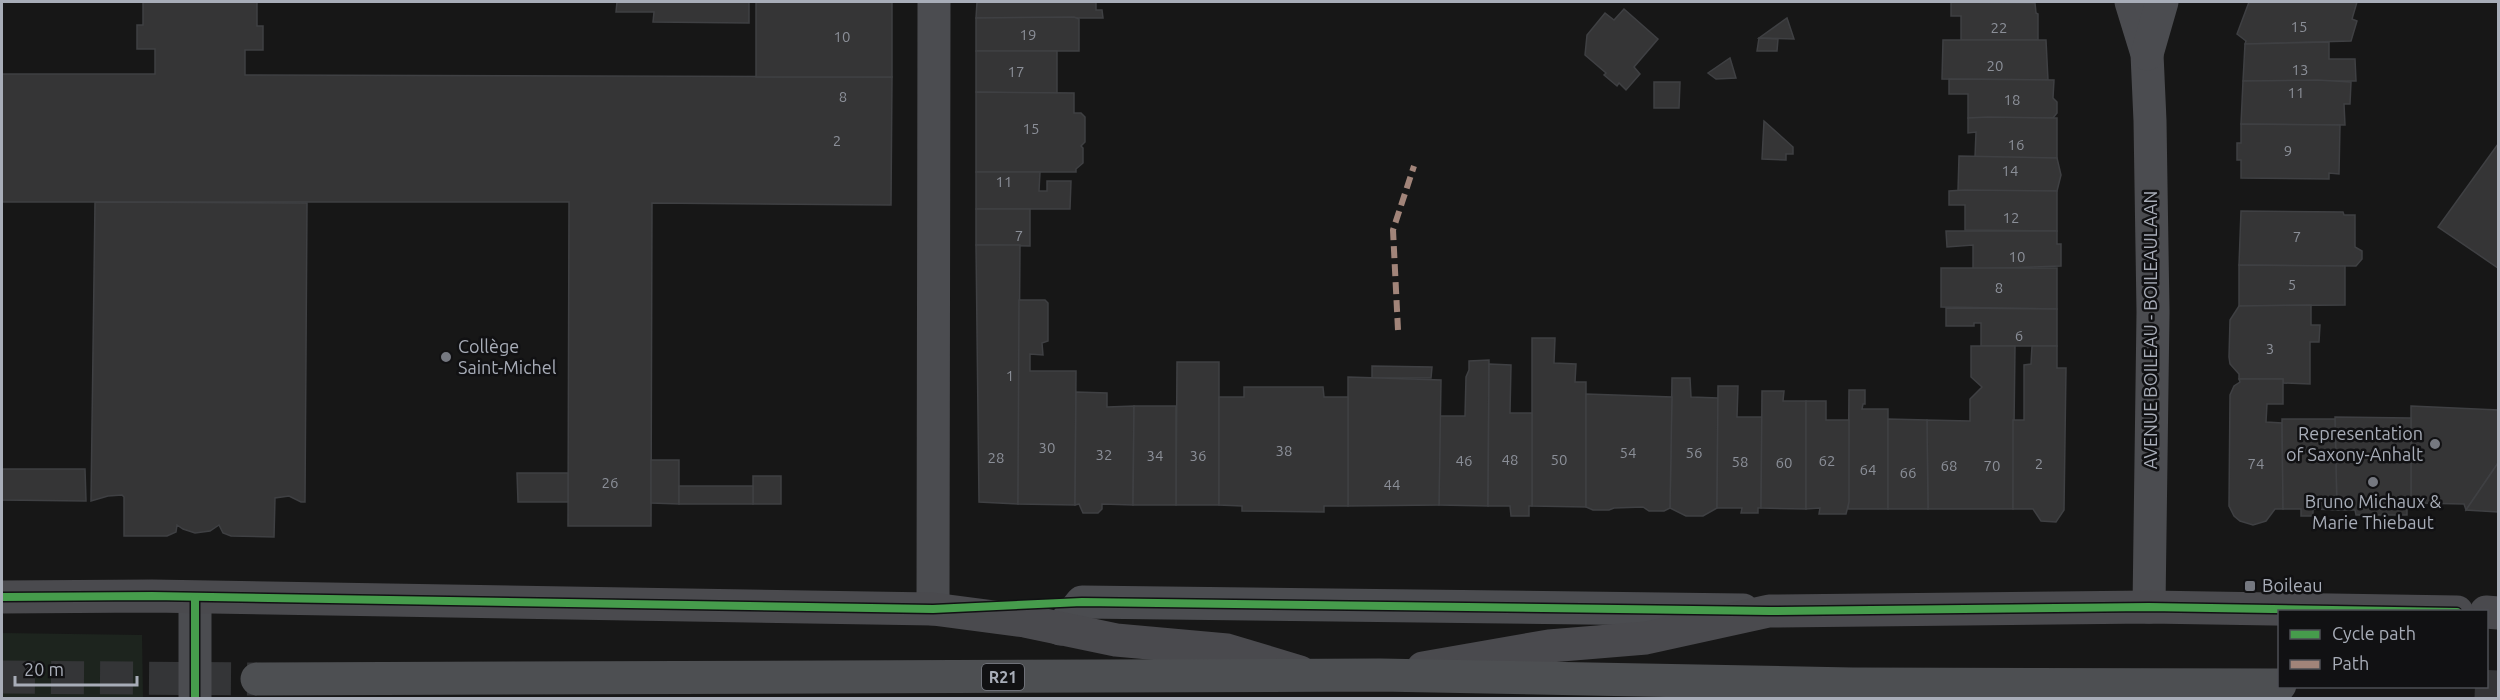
<svg xmlns="http://www.w3.org/2000/svg" width="2500" height="700" font-family="Ubuntu,sans-serif">
	<style>
		.green { fill: #1d241e }
		.building { fill: #353536; stroke: #3f4043; stroke-width: 1.5 }
		.lines { fill: none; stroke-linecap: round; stroke-linejoin: round }
		.primary-tunnel { stroke: #343537; stroke-width: 33; stroke-dasharray: 33 16; stroke-linecap: butt }
		.street { stroke: #4b4c50; stroke-width: 33 }
		.secondary { stroke: #4a4a4e; stroke-width: 33 }
		.primary { stroke: #4d4f52; stroke-width: 33 }
		.quiet { stroke: #a18479; stroke-width: 6; stroke-dasharray: 12 6; stroke-linecap: butt }
		.cycleway-casing { stroke: #111113; stroke-width: 11 }
		.cycleway { stroke: #469c4c; stroke-width: 8 }
		.poi-dot { fill: #757880; stroke: #111113; stroke-width: 2 }
		.labels { text-anchor: middle; stroke-width: 5; stroke-linejoin: round; paint-order: stroke }
		.number-label { font-size: 15px; fill: #8b8f98 }
		.shield { fill: #111113; stroke: #7b7e86; stroke-width: 1.5 }
		.shield-label { font-size: 16px; font-weight: bold; fill: #a8adb8 }
		.street-label { font-size: 18px; fill: #a8adb8; stroke: #111113 }
		.poi-label { font-size: 18px; fill: #a8adb8; stroke: #111113; text-anchor: start }
	</style>
	<rect width="100%" height="100%" fill="#171717"/>
	<path class="green" d="M2,633L142,635L143,698H2Z"/>
	<g class="building">
		<path d="M143,2H257V26H263V50H245V75L892,77L891,205L652,203L651,526H568L569,202H2V74H155V49H137V25H143Z"/>
		<path d="M617,2H749V23L653,22L654,12H616Z"/>
		<rect x="756" y="2" width="136" height="75"/>
		<path d="M977,2H1096V10H1102L1103,18H976Z"/>
		<path d="M1946,2H2025V3L1951,2Z"/>
		<path d="M1951,2L2035,3L2036,13L2038,14V40H1961V16H1951Z"/>
		<path d="M2249,2H2357L2352,19L2357,21L2351,41L2245,44L2246,41L2237,34Z"/>
		<path d="M1624,9L1658,39L1634,67L1640,74L1626,90L1619,83L1617,86L1604,75L1606,73L1585,55L1587,35L1605,13L1614,20Z"/>
		<path d="M1074,17L1079,19V51H976V18Z"/>
		<path d="M1787,18L1794,39L1759,38Z"/>
		<path d="M1759,38L1778,39L1777,51H1757Z"/>
		<path d="M1943,40H2046L2048,80L1942,79Z"/>
		<path d="M2329,42V59H2355L2356,81H2243L2245,44Z"/>
		<path d="M976,51H1057V94L976,92Z"/>
		<path d="M1730,58L1736,78L1716,79L1708,73Z"/>
		<path d="M1949,79L2054,80L2053,98L2057,102V113L2053,118H1968V94H1949Z"/>
		<path d="M2317,80L2351,82L2350,104H2344L2345,125L2241,124L2243,81Z"/>
		<path d="M1654,82H1680L1679,108H1654Z"/>
		<path d="M976,92L1074,93V113H1081L1085,117V142L1081,146L1083,148V163L1076,169V172H976Z"/>
		<path d="M1988,117L2057,118V158L1975,157L1976,132L1968,133V118Z"/>
		<path d="M1764,121L1793,147V154H1786V160L1762,159Z"/>
		<path d="M2241,124L2340,125L2339,174L2329,173V179L2241,178V160H2237V143H2241Z"/>
		<path d="M2498,144V268L2438,227Z"/>
		<path d="M1959,156L2057,158L2061,175L2057,191H1958Z"/>
		<path d="M976,172H1040L1039,191H1047V181H1071L1070,209H976Z"/>
		<path d="M1964,190L2057,191V231L1965,230V205H1949V191Z"/>
		<path d="M95,202L307,203L305,502H301L289,496L275,498L274,537L231,536L223,533L219,525L210,531L195,533L183,529L177,525L176,532L167,536H124V497L122,495L108,496L91,501Z"/>
		<path d="M976,209H1030V246L976,245Z"/>
		<path d="M2241,211L2343,212L2344,215H2355V247L2362,251V259L2356,266L2239,265Z"/>
		<path d="M1946,231H2057V244H2061V266L1973,269V245L1947,247Z"/>
		<path d="M976,245H1020L1018,504L979,502Z"/>
		<path d="M2239,265L2345,266V305L2239,306Z"/>
		<path d="M1941,268H2057V309L1941,307Z"/>
		<path d="M1019,300H1045L1048,303V341L1042,343L1043,355L1030,354V371H1076L1075,505L1018,504Z"/>
		<path d="M2311,305V325H2320L2319,342H2310V384L2283,383V379H2239V374L2230,364L2229,357L2230,320L2239,306Z"/>
		<path d="M1946,308L2057,309V346H1981V323H1974V326H1946Z"/>
		<path d="M1532,338H1555L1554,363L1576,364L1575,382H1586V507L1532,506Z"/>
		<path d="M1971,346H2015L2013,509H1928L1927,420L1970,421V399L1982,387L1971,377Z"/>
		<path d="M2032,346H2057V368H2066L2064,510L2056,522L2041,521L2033,509H2013V420H2024V365L2031,364Z"/>
		<path d="M1489,360L1488,506L1439,505L1440,416H1465L1466,377L1469,370V361Z"/>
		<path d="M1177,362H1219V505H1176Z"/>
		<path d="M1489,364L1511,365L1510,413H1532V506H1529V516H1511L1510,506H1488Z"/>
		<path d="M1372,366L1432,367L1431,378H1372Z"/>
		<path d="M1348,377L1441,380L1439,505L1348,506Z"/>
		<path d="M1672,378H1690L1691,397L1718,398L1717,508L1703,516H1686L1670,508Z"/>
		<path d="M2239,379H2283V404H2267L2266,422L2282,423L2283,509H2275L2266,521L2253,525L2240,521L2234,516L2229,506L2230,395L2234,386L2240,382Z"/>
		<path d="M1718,386H1738L1737,417H1762L1761,508H1758V513H1741L1742,508H1717Z"/>
		<path d="M1244,387H1323L1324,397H1348V506H1324V512L1242,511V506L1219,505V397H1244Z"/>
		<path d="M1849,390H1865V404H1863L1862,409H1888V509H1848Z"/>
		<path d="M1762,391H1784L1783,401H1806V509L1761,508Z"/>
		<path d="M1076,392L1107,393V407L1134,406L1133,505L1102,504V509L1098,513H1083L1079,504L1075,505Z"/>
		<path d="M1586,394L1672,397L1670,508L1664,511H1649L1643,507L1614,508L1609,510H1593L1586,507Z"/>
		<path d="M1806,401H1826V420H1849V502L1846,514H1819L1820,508L1806,509Z"/>
		<path d="M1134,406H1176V505H1133Z"/>
		<path d="M2411,406L2498,410V463L2466,510L2464,504L2415,503V509H2411Z"/>
		<path d="M2335,417L2411,418V509H2407V515H2356L2355,510H2337Z"/>
		<path d="M1888,419L1927,420L1928,509H1888Z"/>
		<path d="M2282,419H2335L2337,510L2313,509V516H2301V509H2283Z"/>
		<path d="M651,460H679V504L651,503Z"/>
		<path d="M2498,463V512L2466,510Z"/>
		<path d="M2,469H85L86,501L2,500Z"/>
		<path d="M517,473H568V502H518Z"/>
		<rect x="753" y="476" width="28" height="28"/>
		<rect x="679" y="486" width="74" height="18"/>
	</g>
	<g class="lines">
		<g class="primary-tunnel">
			<path d="M2,677L257,679"/>
			<path d="M2475,686L2498,687"/>
		</g>
		<g class="street">
			<path d="M2131,2L2147,54L2150,121L2153,312L2149,607"/>
			<path d="M2147,54L2162,2"/>
			<path d="M933,609L934,2"/>
			<path d="M1060,629L1082,602L1743,610"/>
			<path d="M195,698V598"/>
		</g>
		<g class="secondary">
			<path d="M2,597L152,596L933,609L1025,621L1116,640L1227,650L1300,672"/>
			<path d="M2486,612L2498,613"/>
			<path d="M1423,668L1549,646L1646,638L1769,611L2149,607L2457,612"/>
		</g>
		<path class="primary" d="M257,679L1380,675L1852,684L2280,685"/>
		<path class="quiet" d="M1398,330L1393,230L1414,166"/>
		<g class="cycleway-casing">
			<g id="cycleway">
				<path d="M2,597L152,596L933,609L1082,602L1769,611L2149,607L2457,612"/>
				<path d="M195,698V598"/>
			</g>
		</g>
		<use href="#cycleway" class="cycleway"/>
	</g>
	<g class="poi-dot">
		<circle cx="446" cy="357" r="6"/>
		<circle cx="2435" cy="444" r="6"/>
		<circle cx="2373" cy="482" r="6"/>
		<rect x="2244" y="580" width="12" height="12" rx="3"/>
	</g>
	<g class="labels">
		<g class="number-label">
			<text x="2299" y="32">15</text>
			<text x="1999" y="33">22</text>
			<text x="1028" y="40">19</text>
			<text x="842" y="42">10</text>
			<text x="1995" y="71">20</text>
			<text x="2300" y="75">13</text>
			<text x="1016" y="77">17</text>
			<text x="2296" y="98">11</text>
			<text x="843" y="102">8</text>
			<text x="2012" y="105">18</text>
			<text x="1031" y="134">15</text>
			<text x="837" y="146">2</text>
			<text x="2016" y="150">16</text>
			<text x="2288" y="156">9</text>
			<text x="2010" y="176">14</text>
			<text x="1004" y="187">11</text>
			<text x="2011" y="223">12</text>
			<text x="1019" y="241">7</text>
			<text x="2297" y="242">7</text>
			<text x="2017" y="262">10</text>
			<text x="2292" y="290">5</text>
			<text x="1999" y="293">8</text>
			<text x="2019" y="341">6</text>
			<text x="2270" y="354">3</text>
			<text x="1010" y="381">1</text>
			<text x="1047" y="453">30</text>
			<text x="1284" y="456">38</text>
			<text x="1628" y="458">54</text>
			<text x="1694" y="458">56</text>
			<text x="1104" y="460">32</text>
			<text x="1155" y="461">34</text>
			<text x="1198" y="461">36</text>
			<text x="996" y="463">28</text>
			<text x="1510" y="465">48</text>
			<text x="1559" y="465">50</text>
			<text x="1464" y="466">46</text>
			<text x="1827" y="466">62</text>
			<text x="1740" y="467">58</text>
			<text x="1784" y="468">60</text>
			<text x="2039" y="469">2</text>
			<text x="2256" y="469">74</text>
			<text x="1949" y="471">68</text>
			<text x="1992" y="471">70</text>
			<text x="1868" y="475">64</text>
			<text x="1908" y="478">66</text>
			<text x="610" y="488">26</text>
			<text x="1392" y="490">44</text>
		</g>
		<rect class="shield" x="982" y="664" width="42" height="26" rx="4.5"/>
		<g class="shield-label">
			<text x="1003" y="683">R21</text>
		</g>
		<g class="street-label">
			<text transform="translate(2151 330) rotate(-90)" y="6">AVENUE BOILEAU - BOILEAULAAN</text>
		</g>
		<g class="poi-label">
			<text x="458" y="353">Collège<tspan x="458" dy="21">Saint-Michel</tspan></text>
			<text x="2423" y="440" text-anchor="end">Representation<tspan x="2423" dy="21">of Saxony-Anhalt</tspan></text>
			<text x="2373" y="508" text-anchor="middle">Bruno Michaux &amp;<tspan x="2373" dy="21">Marie Thiebaut</tspan></text>
			<text x="2262" y="592">Boileau</text>
		</g>
	</g>
	<rect width="2500" height="700" fill="none" stroke="#a8adb8" stroke-width="6"/>
	<rect x="2278" y="610" width="210" height="78" fill="#111113" stroke="#4d4f55" stroke-width="1.5"/>
	<rect x="2290" y="630" width="30" height="9" fill="#469c4c" stroke="#4d4f55" stroke-width="1.5"/>
	<text x="2332" y="640" font-size="18" fill="#a8adb8">Cycle path</text>
	<rect x="2290" y="660" width="30" height="9" fill="#a18479" stroke="#4d4f55" stroke-width="1.5"/>
	<text x="2332" y="670" font-size="18" fill="#a8adb8">Path</text>
	<path d="M15 676v9h122v-9" fill="none" stroke="#a8adb8" stroke-width="3"/>
	<text x="24" y="676" font-size="18" fill="#a8adb8" stroke="#111113" stroke-width="4.5" paint-order="stroke">20 m</text>
</svg>
